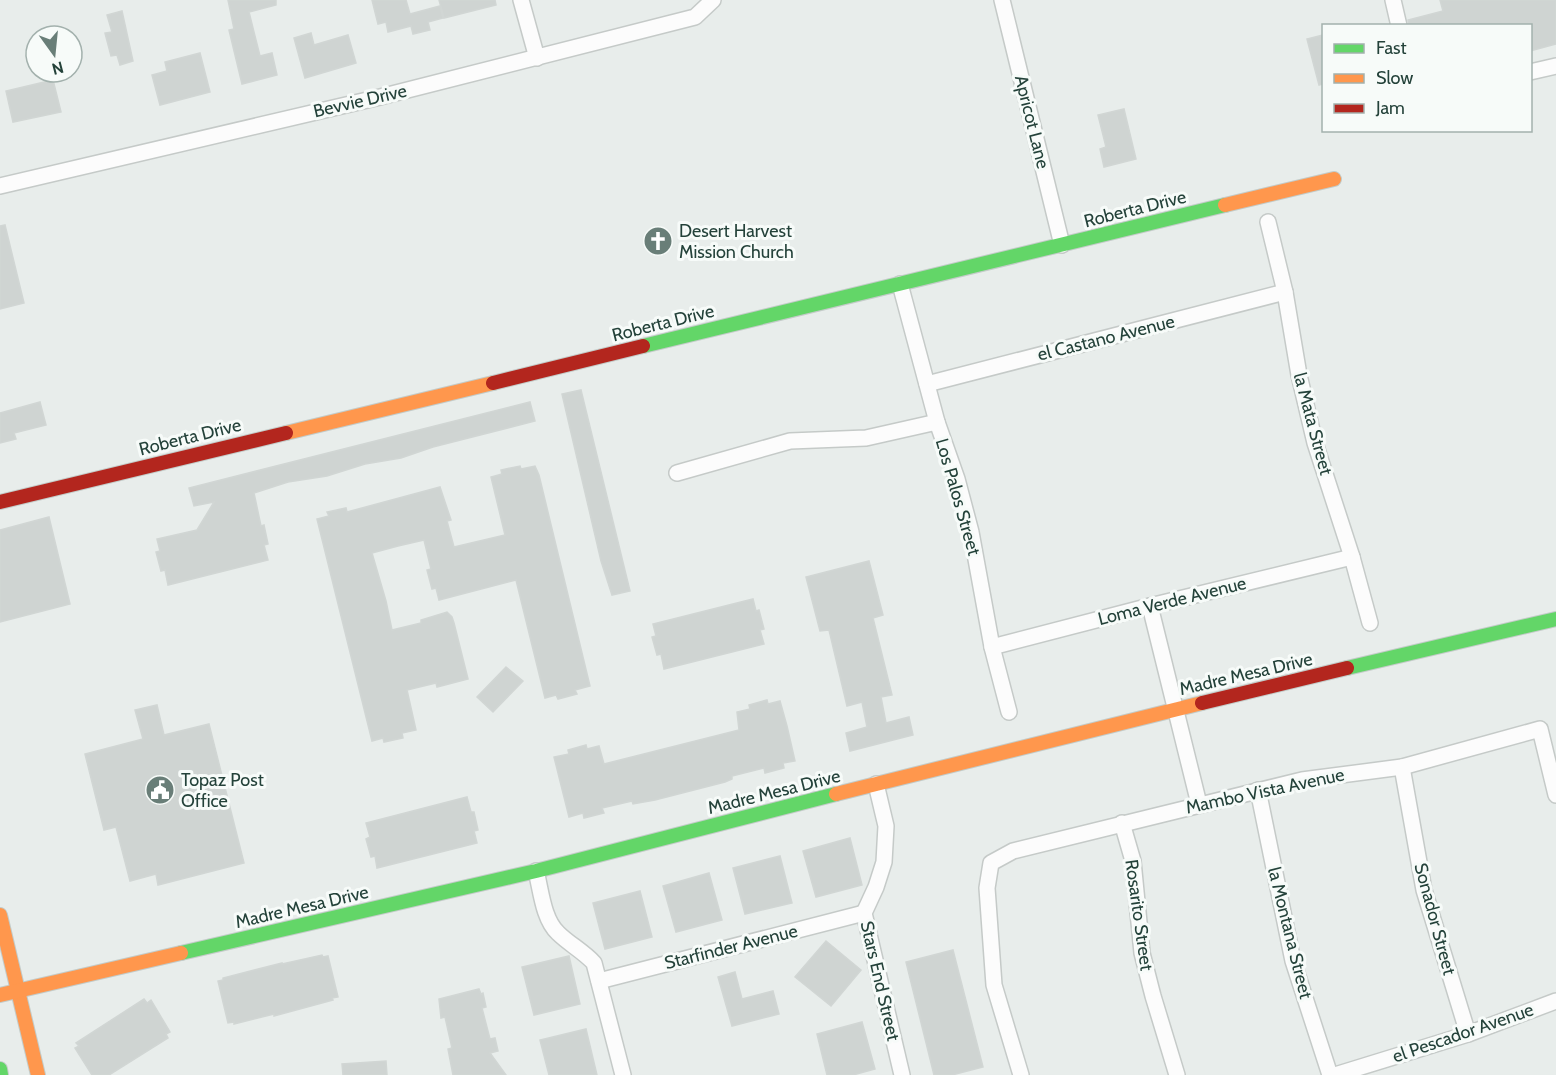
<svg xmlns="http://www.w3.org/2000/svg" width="1556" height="1075" font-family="Cabin,sans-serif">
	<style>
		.building { fill: #cfd4d2; stroke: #d1d6d4; stroke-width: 1.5 }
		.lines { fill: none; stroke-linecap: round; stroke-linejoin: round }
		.street-casing { stroke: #c5cac8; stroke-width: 18 }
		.fast-casing { stroke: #c3cbc8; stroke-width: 16 }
		.slow-casing { stroke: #c3cbc8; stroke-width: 16 }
		.jam-casing { stroke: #c3cbc8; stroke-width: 16 }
		.street { stroke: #fcfcfc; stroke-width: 15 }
		.fast { stroke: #63d668; stroke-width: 14 }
		.slow { stroke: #ff974d; stroke-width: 14 }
		.jam { stroke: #b3261e; stroke-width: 14 }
		.labels { text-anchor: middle; stroke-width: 6; stroke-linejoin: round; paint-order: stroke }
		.street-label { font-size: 18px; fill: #24423a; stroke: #f7fbf9 }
		.poi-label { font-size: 18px; fill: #24423a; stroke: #f7fbf9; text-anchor: start }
	</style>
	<rect width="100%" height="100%" fill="#e8edeb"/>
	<g class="building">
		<path d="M228,0H276V5L249,12L260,56L272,53L277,75L242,84L229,30L234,29Z"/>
		<path d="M372,0H406L410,14L440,6L443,18L428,22L430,30L413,34L411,26L388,32L386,22L378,24Z"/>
		<path d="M439,0H495L496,5L444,18Z"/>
		<path d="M1440,0H1556V44L1530,51V26H1409L1408,20L1443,11Z"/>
		<path d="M122,11L133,61L120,65L117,55L111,56L105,33L112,32L107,15Z"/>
		<path d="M311,33L314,45L348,35L356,63L305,78L294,38Z"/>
		<path d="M1323,35V84L1319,85L1307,39Z"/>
		<path d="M200,53L210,92L160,105L152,75L167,71L165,62Z"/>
		<path d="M53,80L61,112L13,122L6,91Z"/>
		<path d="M1124,109L1136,159L1104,167L1100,149L1106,147L1098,115Z"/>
		<path d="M5,225L24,303L0,309V226Z"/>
		<path d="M581,390L630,591L612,595L601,561L562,394Z"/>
		<path d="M40,402L46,425L14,433L16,439L0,443V413Z"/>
		<path d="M530,402L535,421L433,447L401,458L365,464L327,476L288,482L254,493L261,526L264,525L268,544L264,545L268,560L168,585L165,570L161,571L156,552L160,551L157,539L197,530L214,502L194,506L189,488Z"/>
		<path d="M520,466L521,469L535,466L539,475L590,686L575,690L577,694L558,699L556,695L545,698L516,580L439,600L436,588L432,589L427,570L431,569L424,540L398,546L372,553L386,601L392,630L421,623V620L447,612L452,617L454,623L468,679L437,687L436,683L407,690L416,730L402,733L403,738L384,742L383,738L372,741L317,519L329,516L327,512L346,508L347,512L440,487L451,520L447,521L454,547L505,535L491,477L502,474L501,470Z"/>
		<path d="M49,517L70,604L0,622V530Z"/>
		<path d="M869,561L883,615L873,618L892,695L881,697L886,723L909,717L913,735L850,751L846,733L867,727L862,702L847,706L829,630L820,631L806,577Z"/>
		<path d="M753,599L756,611L759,610L764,629L760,630L764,644L664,669L661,654L657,655L652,637L656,636L653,624Z"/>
		<path d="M506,667L523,681L493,712L477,697Z"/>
		<path d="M767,700L768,704L780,701L787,726L795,761L783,763L784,768L765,773L764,768L732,776V779L725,782L655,800L633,804L632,801L602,808L604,813L584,818L583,813L569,817L554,757L569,754L568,750L586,745L587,749L599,746L604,764L739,730L737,712L750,709L749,705Z"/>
		<path d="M157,705L164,735L209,724L244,863L158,885L156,874L130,881L116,827L104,830L85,754L143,739L135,710Z"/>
		<path d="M467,797L471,812H474L478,830L474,831L477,843L377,868L375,856L371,857L366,839L370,837L366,823Z"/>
		<path d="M850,838L862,885L816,897L803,851Z"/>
		<path d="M780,856L792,903L745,914L733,868Z"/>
		<path d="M709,873L722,920L676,932L663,886Z"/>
		<path d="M640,891L652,937L605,949L593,903Z"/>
		<path d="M826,941L861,970L831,1006L795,977Z"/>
		<path d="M953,950L983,1067L952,1075H934L906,962Z"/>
		<path d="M322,955L323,957L328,956L338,997L332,998L333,1000L274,1016V1014L234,1024V1022L228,1023L218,981L223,980V978L282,963V964Z"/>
		<path d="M569,956L580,1004L534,1015L522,967Z"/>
		<path d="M735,972L742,999L773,991L779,1014L732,1026L718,977Z"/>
		<path d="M479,989L481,994L483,993L486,1007L482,1008L490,1039L495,1038L498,1051L490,1053L506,1075H453L448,1049L452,1048L445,1017L441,1018L439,999Z"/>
		<path d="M144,999L147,1003L151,1000L170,1032L166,1034L168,1038L109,1075H92L75,1048L79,1046L76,1043Z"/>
		<path d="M862,1022L875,1069L853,1075H827L817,1034Z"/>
		<path d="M586,1029L597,1075H549L540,1040Z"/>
		<path d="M386,1061L387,1075H343L342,1064Z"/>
	</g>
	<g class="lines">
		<g class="street-casing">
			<g id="street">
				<path d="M521,0L537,58"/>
				<path d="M1002,0L1062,245"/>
				<path d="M1393,0L1399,26"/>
				<path d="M1530,72L1556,66"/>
				<path d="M0,186L376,98L695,17L713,0"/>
				<path d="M1268,222L1285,292L1299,375L1315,443L1352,557L1370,623"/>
				<path d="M900,284L937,422L957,479L971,532L992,647L1009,712"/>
				<path d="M927,384L1285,292"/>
				<path d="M677,473L790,441L866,438L937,422"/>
				<path d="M1150,606L1199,804"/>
				<path d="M992,647L1150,606L1352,557"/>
				<path d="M1402,767L1424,890L1468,1034"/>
				<path d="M876,784L886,826L884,862L876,887L864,913L902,1075"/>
				<path d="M1258,790L1293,961L1330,1075"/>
				<path d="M1122,823L1133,861L1142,953L1153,996L1177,1075"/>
				<path d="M536,871C541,890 543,919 558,933C569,944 583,951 594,963L623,1075"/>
				<path d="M599,981L864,913"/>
				<path d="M1021,1075L994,985L987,888L991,863L1013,851L1302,780L1402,767L1540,729L1556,795"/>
				<path d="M1335,1075L1468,1034L1556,1001"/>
			</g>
		</g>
		<g class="fast-casing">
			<g id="fast">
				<path d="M643,346L1225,205"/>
				<path d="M1347,668L1556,619"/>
				<path d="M181,953L536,871L836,794"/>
				<path d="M0,1069L1,1075"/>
			</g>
		</g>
		<g class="slow-casing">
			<g id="slow">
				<path d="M1225,205L1334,179"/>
				<path d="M286,433L493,383"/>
				<path d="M836,794L1202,703"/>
				<path d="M0,915L38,1075"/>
				<path d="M0,995L181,953"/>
			</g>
		</g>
		<g class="jam-casing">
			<g id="jam">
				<path d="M493,383L643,346"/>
				<path d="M0,502L286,433"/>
				<path d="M1202,703L1347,668"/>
			</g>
		</g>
		<use href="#street" class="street"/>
		<use href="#fast" class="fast"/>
		<use href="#slow" class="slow"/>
		<use href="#jam" class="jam"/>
	</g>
	<defs>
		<g id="church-disc" transform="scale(1.5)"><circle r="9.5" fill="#697e78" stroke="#f7fbf9"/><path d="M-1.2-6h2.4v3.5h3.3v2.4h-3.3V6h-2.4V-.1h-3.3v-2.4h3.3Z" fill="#fff"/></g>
		<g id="civic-disc" transform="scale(1.5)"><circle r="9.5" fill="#697e78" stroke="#f7fbf9"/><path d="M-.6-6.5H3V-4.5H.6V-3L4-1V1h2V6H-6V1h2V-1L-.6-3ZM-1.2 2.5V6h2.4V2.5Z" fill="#fff"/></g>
	</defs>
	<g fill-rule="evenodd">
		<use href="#church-disc" x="658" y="241"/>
		<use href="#civic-disc" x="160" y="790"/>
	</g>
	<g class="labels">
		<g class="street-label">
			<text transform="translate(360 101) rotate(-13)" y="6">Bevvie Drive</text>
			<text transform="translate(1032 122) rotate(76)" y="6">Apricot Lane</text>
			<text transform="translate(1135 209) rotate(-14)" y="6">Roberta Drive</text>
			<text transform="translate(663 323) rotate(-14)" y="6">Roberta Drive</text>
			<text transform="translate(1106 338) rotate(-14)" y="6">el Castano Avenue</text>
			<text transform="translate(1313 424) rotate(75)" y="6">la Mata Street</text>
			<text transform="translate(190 437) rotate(-14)" y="6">Roberta Drive</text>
			<text transform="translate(958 497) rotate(74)" y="6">Los Palos Street</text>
			<text transform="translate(1172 601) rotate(-14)" y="6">Loma Verde Avenue</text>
			<text transform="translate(1246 674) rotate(-13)" y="6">Madre Mesa Drive</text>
			<text transform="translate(1265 791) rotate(-12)" y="6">Mambo Vista Avenue</text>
			<text transform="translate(774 792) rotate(-14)" y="6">Madre Mesa Drive</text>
			<text transform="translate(302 907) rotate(-13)" y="6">Madre Mesa Drive</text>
			<text transform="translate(1139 915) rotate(82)" y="6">Rosarito Street</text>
			<text transform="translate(1435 919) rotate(75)" y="6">Sonador Street</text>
			<text transform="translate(1290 933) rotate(76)" y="6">la Montana Street</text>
			<text transform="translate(731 947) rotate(-14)" y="6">Starfinder Avenue</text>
			<text transform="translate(880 981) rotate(77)" y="6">Stars End Street</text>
			<text transform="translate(1463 1033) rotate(-19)" y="6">el Pescador Avenue</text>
		</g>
		<g class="poi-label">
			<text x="679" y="237">Desert Harvest<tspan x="679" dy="21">Mission Church</tspan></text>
			<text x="181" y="786">Topaz Post<tspan x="181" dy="21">Office</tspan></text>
		</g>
	</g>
	<rect x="1322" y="24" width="210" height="108" fill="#f7fbf9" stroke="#a3b1ad" stroke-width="1.5"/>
	<rect x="1334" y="44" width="30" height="9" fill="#63d668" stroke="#a3b1ad" stroke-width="1.5"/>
	<text x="1376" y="54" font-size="18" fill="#24423a">Fast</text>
	<rect x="1334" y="74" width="30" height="9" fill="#ff974d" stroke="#a3b1ad" stroke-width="1.5"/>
	<text x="1376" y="84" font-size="18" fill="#24423a">Slow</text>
	<rect x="1334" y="104" width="30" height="9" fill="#b3261e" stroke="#a3b1ad" stroke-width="1.5"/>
	<text x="1376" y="114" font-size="18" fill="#24423a">Jam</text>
	<g transform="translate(54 54) rotate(165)"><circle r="28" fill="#f7fbf9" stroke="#a3b1ad" stroke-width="1.5"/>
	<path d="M0-4.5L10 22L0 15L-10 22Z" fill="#697e78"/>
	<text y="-9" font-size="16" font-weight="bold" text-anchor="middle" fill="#24423a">N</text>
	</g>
</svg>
